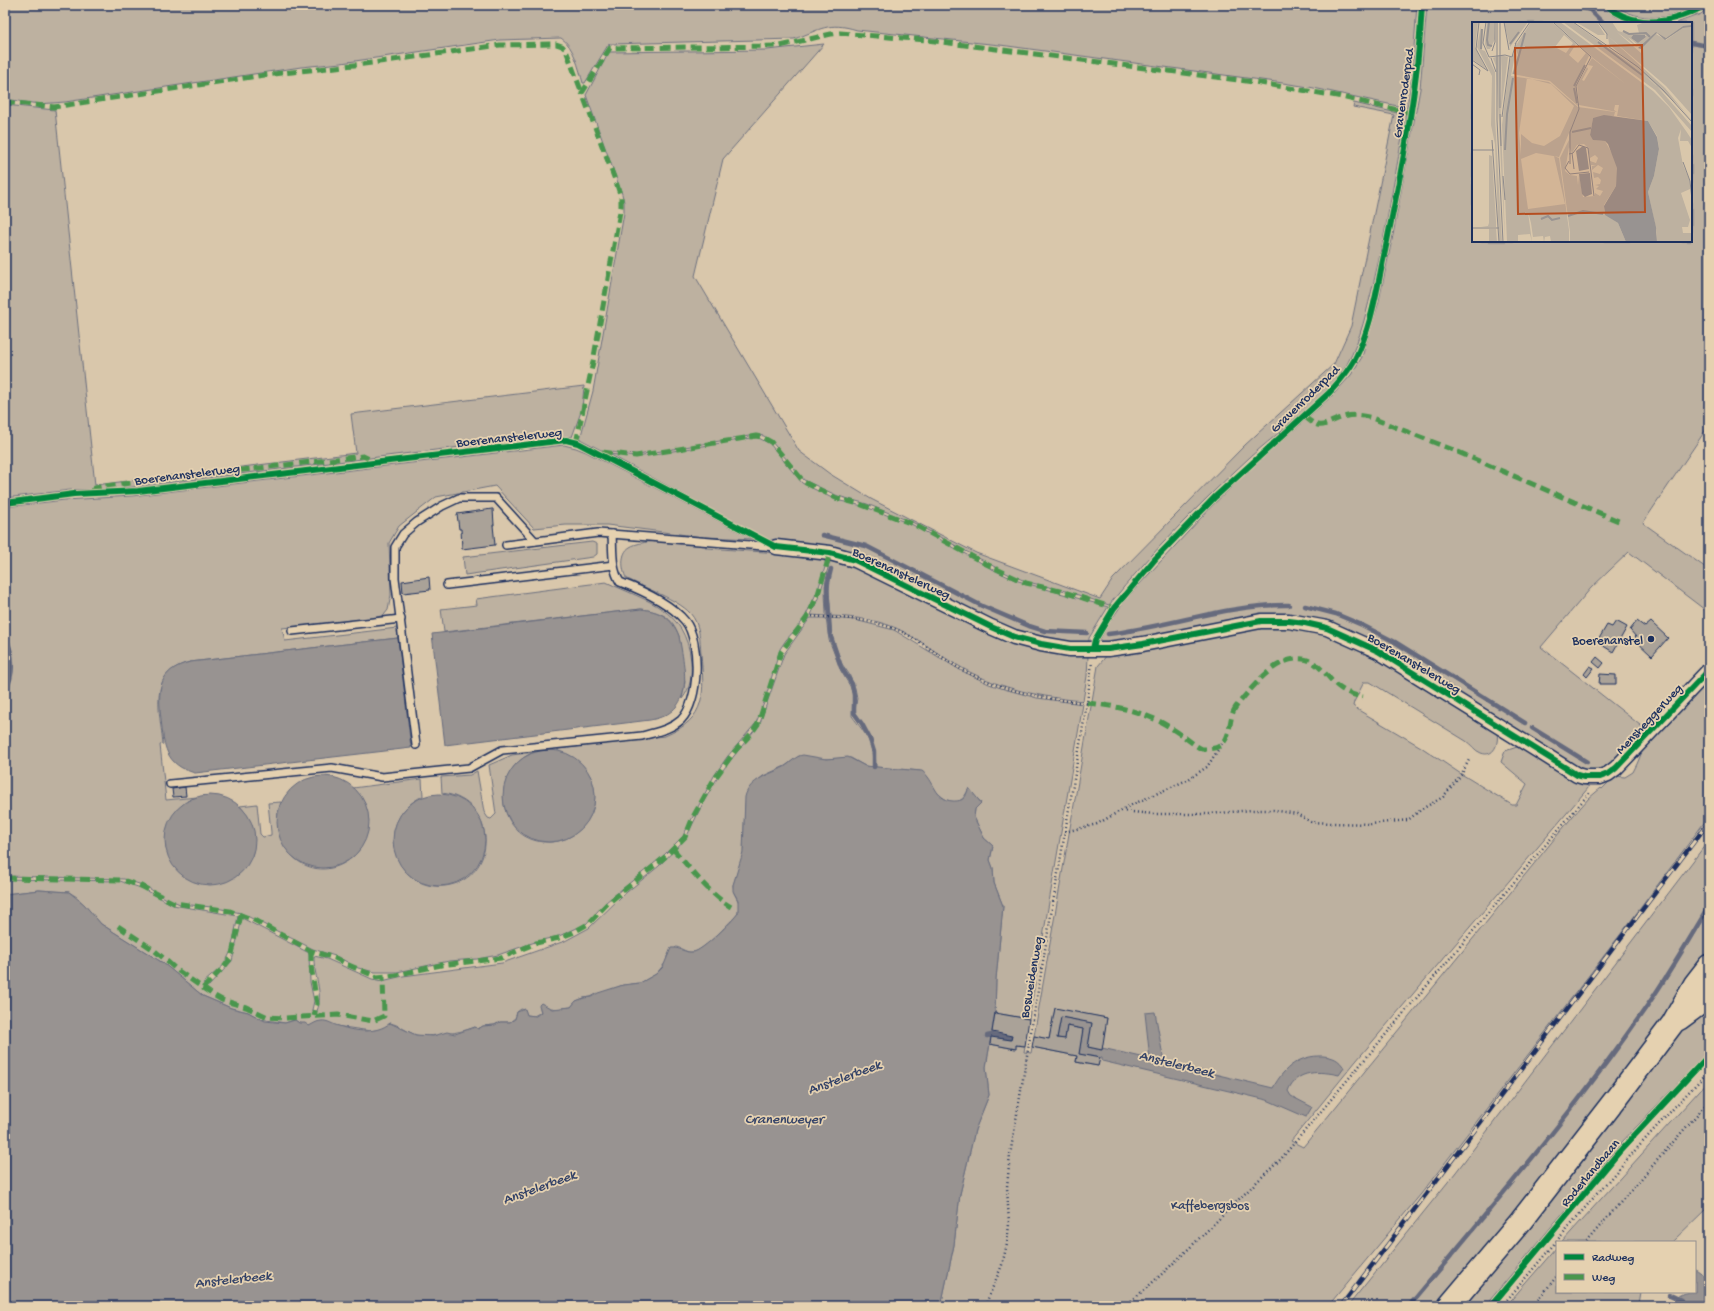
<svg xmlns="http://www.w3.org/2000/svg" width="1714" height="1311" font-family="'Gochi Hand',sans-serif">
	<style>
		.green { fill: #bdb1a0; stroke: #6c707f; fill-rule: evenodd }
		.water { fill: #989391; stroke: #666b7d }
		.lines { fill: none; stroke-linecap: round; stroke-linejoin: round }
		.stream { stroke: #666b7d; stroke-width: 4.5 }
		.building { fill: #aaa298; stroke: #1b2f5e }
		.lane-casing { stroke: #1b2f5e; stroke-width: 10 }
		.street-casing { stroke: #1b2f5e; stroke-width: 17 }
		.primary-casing { stroke: #1b2f5e; stroke-width: 25 }
		.path { stroke: #1b2f5e; stroke-width: 2.5; stroke-dasharray: 1 3; stroke-linecap: butt }
		.lane { stroke: #e5d1b0; stroke-width: 7 }
		.street { stroke: #e5d1b0; stroke-width: 14 }
		.primary { stroke: #e5d1b0; stroke-width: 22 }
		.rail-casing { stroke: #1b2f5e; stroke-width: 4.5 }
		.rail { stroke: #e5d1b0; stroke-width: 3; stroke-dasharray: 9; stroke-linecap: butt }
		.quiet { stroke: #49964d; stroke-width: 5; stroke-dasharray: 10 5; stroke-linecap: butt }
		.cycleway-casing { stroke: #e5d1b0; stroke-width: 8 }
		.cycleway { stroke: #00873e; stroke-width: 6 }
		.poi-dot { fill: #1b2f5e; stroke: #e5d1b0; stroke-width: 1.5 }
		.labels { text-anchor: middle; stroke-width: 3.5; stroke-linejoin: round; paint-order: stroke }
		.street-label { font-size: 13px; fill: #1b2f5e; stroke: #e5d1b0 }
		.poi-label { font-size: 13px; fill: #1b2f5e; stroke: #e5d1b0; text-anchor: end }
		.park-label { font-size: 13px; fill: #334268; stroke: #e5d1b0 }
		.water-label { font-size: 14px; font-style: italic; fill: #344368; stroke: #e5d1b0 }
		.inset-river { fill: none; stroke: #989391; stroke-width: 2 }
		.inset-road { fill: none; stroke: #8d8a8c; stroke-width: 1 }
		.view { fill: #b54e20; fill-opacity: 0.15; stroke: #b54e20; stroke-width: 2 }
		.inset-edge { fill: none; stroke: #1b2f5e; stroke-width: 2 }
	</style>
	<rect width="100%" height="100%" fill="#d9c7ab"/>
	<filter id="ink" filterUnits="userSpaceOnUse"><feTurbulence type="fractalNoise" baseFrequency=".025" numOctaves="2"/><feDisplacementMap in="SourceGraphic" scale="8" xChannelSelector="R" yChannelSelector="G"/><feConvolveMatrix kernelMatrix="1 2 1 2 8 2 1 2 1" color-interpolation-filters="sRGB"/></filter>
	<g filter="url(#ink)">
		<g class="green">
			<path d="M5,5H1417L1412,76L1407,108L1309,87L1276,82L1000,45L857,30C828,21 820,30 794,39L611,44L608,45L585,83H583C579,69 574,46 561,38L500,40L341,63L301,67L65,102L39,104L5,99Z"/>
			<path d="M1427,5H1599L1615,16L1631,23H1473V241H1691V23H1676L1701,14L1709,7V425L1643,523L1709,570V613L1629,552L1591,588L1541,647L1645,729C1628,747 1609,778 1580,769L1388,653L1313,620L1121,642L1098,643L1109,623L1125,600L1212,506L1244,475L1333,395L1351,375L1362,357L1378,305L1393,235L1420,89Z"/>
			<path d="M1614,5H1697C1670,20 1640,23 1614,5Z"/>
			<path d="M824,44L723,159L695,276L799,451L830,474L871,499L976,553L1100,599L1113,579L1245,445L1334,364L1351,326L1394,115L1353,107L1354,103L1406,115C1396,170 1387,226 1374,281C1367,309 1361,339 1347,364C1327,398 1279,431 1249,458C1199,504 1152,552 1109,605L1066,591L1028,582L1008,574L914,523L867,504L838,496L804,480L771,441L764,436L757,435L749,436L638,455L623,454L601,450L580,439L593,391L624,213V202L622,194L586,95L609,52L767,50Z"/>
			<path d="M5,105L55,110L95,485L356,453L351,414L584,386L582,409L572,437L556,436L534,438L116,489L70,490L5,498Z"/>
			<path d="M757,437L770,444L802,483L836,500L863,506L913,525L996,571L1015,580L1108,607L1089,638L1087,676L1083,701C1041,697 1001,689 964,669C943,658 925,643 904,632C883,620 855,617 831,616L829,592L831,567C822,580 826,601 826,616L811,615L819,596L831,559L764,538L609,454L637,457Z"/>
			<path d="M564,445L576,448L586,452L753,539L706,537V548L822,556L826,564L818,590L803,621L786,640L780,649L764,703L756,723L727,757L714,776L683,836L663,856L606,902L586,924L559,936L538,941L498,955L477,959L449,961L397,972H375L358,968L338,957L313,949L241,913L212,907L180,904L165,898L145,886L124,879L5,876V507L65,500L132,496ZM495,486L534,528L566,525H607L703,537C687,540 642,539 630,547C620,553 622,569 626,578C644,588 677,599 690,613C700,624 700,639 701,653C704,693 708,718 665,736L558,749V751C565,753 570,758 575,763C580,766 586,770 589,774C592,778 593,784 594,789C599,815 578,840 552,842C498,846 485,772 534,752L512,755L489,765L496,814L491,819L488,818L484,812L477,771L470,775L441,777L442,793C498,800 500,879 445,886C394,892 371,820 423,796L422,779L353,788C367,802 370,813 365,832C364,837 363,842 361,847C358,853 352,858 346,862C307,886 265,844 281,802L268,803L271,832V835L263,837L260,834L257,804L240,806C253,821 257,838 252,856L187,801L197,797L166,800L160,745L163,744C160,711 147,672 190,662L398,638L397,628L285,641L282,628L374,618L384,615L388,610L391,595L389,543L399,526L436,497Z"/>
			<path d="M592,542L597,544V554L593,557L465,575L463,557Z"/>
			<path d="M606,582C648,602 685,608 691,661C692,675 691,688 682,699L685,682L679,636C672,616 661,612 641,609L444,632L441,609L477,605L476,599Z"/>
			<path d="M810,618H826L829,640L841,671L850,686L853,695L852,716C866,735 873,741 873,767L865,766L851,758L820,759L799,756L785,766L763,776L749,788L745,804L743,856L733,885L734,893L739,903L738,913L736,916C727,924 704,951 693,952C686,953 682,948 676,947L667,956L666,962L656,974L640,983L623,985L591,997L584,998L576,1001L571,1007L556,1009L547,1007L540,1008L541,1012L534,1016L527,1015L525,1010L521,1009L517,1012L516,1017L510,1022H500L494,1025L483,1026L478,1029L475,1027C465,1032 427,1038 416,1035C407,1032 400,1025 390,1023L385,1028L371,1031L336,1026H307L294,1020L285,1023L260,1019L248,1012L231,1008L203,996L163,963L101,924L77,897L69,892L39,890L5,894V879L120,881L144,889L173,905L238,916L231,951L224,965L203,983L209,986L232,961L242,918L309,953L310,982L314,1001L312,1010L317,1011C324,993 313,974 314,956L327,959L372,979L382,981L403,976L502,963L565,941L589,928L622,896L659,866L686,838L703,803L719,775L760,723L784,654Z"/>
			<path d="M830,618L855,620L894,630L960,670L989,684L1004,689L1037,698L1083,704L1029,1019L995,1013L996,979L1003,906L994,883L993,868L990,860L993,846L984,838L974,817L975,809L981,802L968,790C954,821 930,784 920,771L876,767C876,744 866,730 855,711L857,698L855,688L849,674L842,664L832,637Z"/>
			<path d="M1267,627L1293,628L1319,632L1359,648L1497,733C1499,743 1494,758 1481,753C1475,751 1471,744 1466,741L1370,682H1364L1354,702L1353,706L1360,711L1421,747L1458,772L1512,805H1516L1527,784L1501,762L1505,751L1517,747L1524,748L1589,787L1356,1061L1291,1141L1303,1147L1573,816L1589,798L1601,788L1602,789L1615,776L1625,777L1633,772L1637,764L1644,747L1709,677V816L1633,918L1421,1194L1328,1306H941L954,1245L960,1194L975,1130L989,1095L986,1067L990,1044L1015,1049L1016,1045L1025,1046L1024,1052L1031,1053L1032,1047L1077,1056L1076,1062L1098,1066L1107,1018L1055,1009L1049,1039L1034,1036L1098,666L1108,654Z"/>
			<path d="M1709,840V959L1497,1235L1437,1306H1348L1456,1172Z"/>
			<path d="M1709,1000V1050L1622,1142L1485,1306H1460L1660,1056L1688,1022Z"/>
			<path d="M1709,1080V1206L1672,1242H1562Z"/>
			<path d="M1557,1247V1292H1641L1639,1304L1640,1306H1506Z"/>
		</g>
		<g class="water">
			<path d="M641,609C660,611 672,618 679,636C685,670 696,712 650,720L445,745L432,634Z"/>
			<path d="M398,638L411,748L195,773C165,765 164,746 161,719C158,691 157,670 190,662Z"/>
			<circle cx="549" cy="796" r="46"/>
			<path d="M803,755L826,759L848,757L865,766L922,771C935,780 934,800 953,801C957,801 962,801 965,797C967,794 967,791 969,788L981,803L975,809L974,817L984,838L993,846L990,860L993,868L994,883L1003,906L996,979L995,1013L986,1067L989,1095L975,1130L960,1194L954,1245L941,1306H5V894L39,890L69,892L84,904L101,924L163,963L203,996L231,1008L248,1012L265,1021L285,1023L295,1020L299,1023H305L309,1026C313,1024 317,1021 321,1021C328,1020 333,1025 339,1026C356,1032 377,1034 390,1023L416,1035L433,1036L447,1032L455,1034L475,1027L478,1029L483,1026L495,1025L500,1022H510L515,1019L517,1012L525,1009L527,1015L536,1016L541,1012L539,1005L541,1003L552,1009L571,1007L576,1001L584,998L591,997L598,993L623,985L640,983L656,974L663,967L671,948C680,947 684,953 693,952C701,952 734,920 738,913V900L733,891V885L743,852L745,797C749,779 771,774 784,767C791,763 795,756 803,755Z"/>
			<circle cx="323" cy="822" r="46"/>
			<circle cx="439" cy="840" r="46"/>
			<circle cx="210" cy="840" r="45"/>
			<path d="M1155,1012L1164,1062L1273,1088C1284,1067 1300,1055 1323,1056C1333,1057 1339,1059 1344,1068L1339,1075C1321,1071 1296,1069 1288,1091L1291,1096L1312,1107L1306,1117L1267,1100L1102,1061V1058L1079,1054L1083,1029L1067,1026L1065,1039L1057,1038L1061,1017L1092,1023L1088,1047L1101,1050L1102,1048L1150,1059L1145,1013Z"/>
			<path d="M1695,1269C1710,1276 1709,1291 1709,1306H1682L1675,1303L1674,1301C1679,1293 1686,1292 1695,1292Z"/>
		</g>
		<g class="lines">
			<g class="stream">
				<path d="M1573,5L1590,10L1603,23"/>
				<path d="M1691,43L1709,46"/>
				<path d="M822,535L866,546L982,606L1029,626L1045,631L1087,633"/>
				<path d="M831,569L827,586L830,634L841,667L852,684L854,695V713L862,724L870,739L874,752V767"/>
				<path d="M1305,606L1336,614L1362,625L1395,642L1525,723"/>
				<path d="M1108,634C1167,627 1229,604 1289,605"/>
				<path d="M5,635C14,655 15,673 5,692"/>
				<path d="M1532,728L1587,762"/>
				<path d="M987,1036L992,1035L1011,1038"/>
				<path d="M1670,1295L1681,1300"/>
				<path d="M1409,1306C1488,1211 1569,1118 1640,1016C1665,981 1687,943 1709,906"/>
			</g>
		</g>
		<g class="building">
			<path d="M492,509H493L494,525H493L495,545L462,549L461,529H459L457,514Z"/>
			<path d="M429,577L430,590L403,593L402,581Z"/>
			<path d="M1616,621L1627,627L1613,652L1597,642L1607,625L1612,627Z"/>
			<path d="M1637,621L1645,627L1651,622L1668,638L1652,656L1634,639L1636,637L1630,630Z"/>
			<path d="M1597,657L1604,663L1600,668L1593,662Z"/>
			<path d="M1590,666L1594,668L1587,677L1584,674Z"/>
			<path d="M1600,674L1616,675V684H1599Z"/>
			<path d="M185,787L186,796L173,797L172,789Z"/>
			<path d="M1055,1008L1107,1018L1102,1050L1088,1047L1092,1023L1061,1017L1057,1038L1065,1039L1067,1026L1083,1029L1079,1054L1100,1058L1098,1066L1076,1062L1077,1056L1032,1047L1034,1036L1049,1039Z"/>
			<path d="M995,1013L1029,1019L1025,1046L1016,1045V1049L990,1044L991,1037L1011,1040L1012,1036L992,1032Z"/>
		</g>
		<g class="lines">
			<g class="lane-casing">
				<g id="lane">
					<path d="M506,545L598,533L776,547"/>
					<path d="M447,585L614,565"/>
					<path d="M292,631L401,619"/>
					<path d="M416,745L395,578V547L403,534L417,522L442,506L459,498H496L535,541"/>
					<path d="M170,784L332,768L382,777L469,768L502,750L642,736C655,732 670,730 681,720C700,701 701,641 685,621C671,604 641,590 620,582C611,568 613,549 612,534"/>
				</g>
			</g>
			<g class="street-casing">
				<path id="street" d="M776,547L830,553L855,560L991,627L1014,637L1041,644L1070,649H1108L1143,644L1261,621H1289L1327,628L1378,651L1577,775L1584,777H1600L1608,774L1616,768L1709,670"/>
			</g>
			<g class="primary-casing">
				<g id="primary">
					<path d="M1679,1019L1702,1002L1709,994"/>
					<path d="M1449,1306L1521,1221L1618,1096L1673,1023L1695,984L1709,966"/>
				</g>
			</g>
			<g class="path">
				<path d="M808,616C838,618 866,618 895,629C917,637 938,656 959,668C999,690 1042,699 1087,703"/>
				<path d="M1121,811L1154,814H1209L1252,810H1273L1297,814L1311,822L1332,823L1371,824L1408,820L1422,809L1443,797L1461,775L1469,760"/>
				<path d="M1065,832L1097,824L1129,806L1187,780L1207,767L1222,744"/>
				<path d="M1586,1242L1709,1101"/>
				<path d="M985,1306L1002,1265L1007,1244L1009,1224L1007,1187L1010,1155L1087,703L1092,662"/>
				<path d="M1125,1306C1180,1261 1228,1208 1280,1160L1591,791"/>
				<path d="M1502,1306C1569,1226 1636,1146 1709,1071"/>
				<path d="M1533,1306L1557,1276"/>
			</g>
			<use href="#lane" class="lane"/>
			<use href="#street" class="street"/>
			<use href="#primary" class="primary"/>
			<g class="rail-casing">
				<path id="rail" d="M1341,1306L1709,822"/>
			</g>
			<use href="#rail" class="rail"/>
			<g class="quiet">
				<path d="M5,102L54,107L265,75L372,63L500,45L556,44L562,46L566,50L582,93"/>
				<path d="M1304,416C1321,431 1322,425 1340,418C1351,414 1361,415 1372,418L1451,449L1623,523"/>
				<path d="M576,443L593,362L621,206V197L617,185L582,93L610,48L780,46L831,34L840,33L926,40L1254,82L1337,96L1411,113"/>
				<path d="M602,452L636,456L739,439L756,436L762,437L771,442L804,482L836,498L859,504L913,524L984,563L1026,583L1064,592L1114,608"/>
				<path d="M92,491L95,488L105,486L363,456L376,462"/>
				<path d="M1087,703C1117,706 1148,712 1174,730C1184,736 1192,744 1202,749C1210,749 1219,749 1224,742C1231,733 1229,720 1234,710C1236,706 1240,702 1243,698C1258,681 1278,656 1303,659C1320,661 1327,679 1340,688C1347,693 1356,696 1363,697"/>
				<path d="M673,849C691,869 708,893 731,907"/>
				<path d="M5,878L122,880L141,886L174,903L230,911L241,915L254,920L311,951L335,958L346,964L377,977L396,975L441,965L501,958L536,943L559,938L572,933L588,924L607,904L665,857L685,837L693,817L713,781L735,751L751,734L758,724L781,652L808,616L818,594L830,553"/>
				<path d="M118,926L154,950L177,970L213,995L222,1000L246,1007L268,1017L284,1018L338,1015L373,1021L384,1016L383,977"/>
				<path d="M311,951V966L317,1004L314,1016"/>
				<path d="M203,988L224,967L231,958L241,915"/>
			</g>
			<g class="cycleway-casing">
				<g id="cycleway">
					<path d="M1606,5C1628,24 1656,25 1682,16C1690,13 1698,10 1705,5"/>
					<path d="M5,503L74,494L138,491L566,440L578,443L776,547L830,553L855,560L991,627L1014,637L1041,644L1070,649H1108L1143,644L1261,621H1289L1305,623L1327,628L1378,651L1577,775L1584,777H1600L1608,774L1616,768L1709,670"/>
					<path d="M1093,649L1095,640L1114,608L1156,558L1215,497L1329,393C1339,382 1348,372 1355,359C1372,326 1377,287 1385,251C1402,169 1418,88 1422,5"/>
					<path d="M1491,1306L1619,1152L1709,1055"/>
				</g>
			</g>
			<use href="#cycleway" class="cycleway"/>
		</g>
	</g>
	<circle class="poi-dot" cx="1651" cy="639" r="4"/>
	<g class="labels">
		<g class="street-label">
			<text transform="translate(1402 93) rotate(-82)" y="5">Gravenroderpad</text>
			<text transform="translate(1304 398) rotate(-44)" y="5">Gravenroderpad</text>
			<text transform="translate(509 436) rotate(-6)" y="5">Boerenanstelerweg</text>
			<text transform="translate(187 473) rotate(-7)" y="5">Boerenanstelerweg</text>
			<text transform="translate(902 572) rotate(25)" y="5">Boerenanstelerweg</text>
			<text transform="translate(1415 662) rotate(31)" y="5">Boerenanstelerweg</text>
			<text transform="translate(1648 718) rotate(-47)" y="5">Mensheggerweg</text>
			<text transform="translate(1030 977) rotate(-80)" y="5">Bosweidenweg</text>
			<text transform="translate(1589 1172) rotate(-50)" y="5">Roderlandbaan</text>
		</g>
		<g class="poi-label">
			<text x="1643" y="644">Boerenanstel</text>
		</g>
		<g class="park-label">
			<text x="1210" y="1209">Kaffebergsbos</text>
		</g>
		<g class="water-label">
			<text transform="translate(1177 1063) rotate(14)" y="5">Anstelerbeek</text>
			<text transform="translate(844 1076) rotate(-20)" y="5">Anstelerbeek</text>
			<text x="784" y="1123">Cranenweyer</text>
			<text transform="translate(539 1186) rotate(-20)" y="5">Anstelerbeek</text>
			<text transform="translate(233 1278) rotate(-6)" y="5">Anstelerbeek</text>
		</g>
	</g>
	<g transform="translate(1472 22)">
		<rect width="220" height="220" fill="#d9c7ab"/>
		<path d="M0,0H6L3,25L14,47L0,37ZM15,0H22L23,17L18,27H15L13,22ZM32,0H56L38,25ZM59,0H80L104,22L97,33L106,41L114,31L117,34L104,61L106,84L78,59L40,52L46,33L43,25ZM92,13L101,21L94,31L83,25ZM82,0H88L181,69L197,85L214,109L220,118V126L216,119H208L209,107L206,116L211,143L218,159V167L209,171L218,198L216,205H210L211,211H220V220H185V211L176,170L182,154L187,127L185,114L176,99L145,94L147,83H143L142,88L145,90L107,83L105,63L115,45L116,47L110,58L112,59L121,44L116,43L120,36L155,63L121,36ZM91,0H100L158,41L183,62L220,104V110L183,68ZM104,0H125L133,13H126ZM127,0H140L146,9L157,12L167,11L165,3L173,0H220V4H211L194,16L184,10L171,23L165,22L156,15L165,25L145,10L169,31L170,25L184,12L194,18L211,6L220,5V93L194,64L136,14ZM161,13H174V15L166,21L159,16ZM9,4L10,28L13,29L23,50V97L30,220H27L23,122L19,103L20,54L5,25ZM136,14L193,66L220,99L205,82L137,22ZM44,28L39,54L77,60L106,85L143,90L142,94L121,96L118,113L122,118L133,119L142,135L146,148L144,164L132,183V189L134,193L146,201L154,220H98V210L88,136L97,118V122V111L87,135L64,131L49,137L56,187L93,182L82,134L87,136L97,208V220H79L78,214L73,215L72,220L71,214L61,215L59,201L56,190L60,220L58,212L46,213V220H35L30,103L38,38ZM55,56L79,62L102,84L88,114L72,124L60,121L49,112V133L47,111ZM112,122L116,126L118,136L123,133L126,136L124,141L118,139L119,143H124L120,144V148L126,143L131,146L128,152L121,150L122,156L126,155L129,158L128,162L123,163L127,164L124,167L131,169L128,174L123,171V174L111,175L107,152L106,163L105,154L98,153L93,149L97,125L100,131L105,123ZM29,33L36,35L29,89L30,34L28,69L33,220L24,44L21,36ZM17,133L20,134L24,200V205H9L16,204L17,201ZM17,207H24L25,220H17Z" fill="#bdb1a0" fill-rule="evenodd"/>
		<path d="M220,3V5L211,6L193,18L185,11L169,27L166,26L184,10L194,16L211,4ZM161,13H173L174,15L166,21L159,16ZM132,93L176,99L185,115L187,127L182,154L176,170L184,205L185,220H154L146,201L133,193L132,184L144,164L145,146L136,122L133,119L121,118L118,113L121,96ZM111,124L114,126L117,147L107,149L104,129ZM118,151L120,172L113,175L110,172L107,152Z" fill="#989391"/>
		<path class="inset-river" d="M17,0L15,18L16,23L20,24M151,9L157,12L174,11L178,15M126,20L170,53M38,22L47,10M9,27L10,7M42,52L53,11M102,64L113,43M102,66L105,81M100,110L119,106M33,128L35,92L41,56M96,194L111,189L131,192M69,197L76,194L80,198L88,196"/>
		<path class="inset-road" d="M7,0L4,27L16,49M14,0L11,21L17,35L33,33L40,35L44,21M25,0V98L31,220M32,0L37,28M81,0L119,35L104,64L107,87L98,110V142M101,0L166,45L191,68L220,100M126,0L135,12V17M43,22L58,0M20,29L23,20V0M19,36L24,50M0,38L16,49M0,42L8,48L7,53M28,86V0M28,92L29,124M30,95L38,35M20,118L27,220M0,128H22M100,131L102,147M97,132L101,131L107,123L116,126L122,174M97,139L93,146L98,152L117,150M211,140L218,159L220,178M31,154L33,178M0,206H27"/>
		<path class="view" d="M170,23L173,190L46,192L43,26Z"/>
		<rect width="220" height="220" class="inset-edge"/>
	</g>
	<rect width="1714" height="1311" fill="none" stroke="#e5d1b0" stroke-width="20"/>
	<rect x="10" y="10" width="1694" height="1291" fill="none" stroke="#1b2f5e" stroke-width="1.5" filter="url(#ink)"/>
	<rect x="1556" y="1241" width="140" height="52" fill="#e5d1b0" stroke="#94908f"/>
	<rect x="1564" y="1254" width="20" height="6" fill="#00873e" stroke="#94908f"/>
	<text x="1592" y="1261" font-size="12" fill="#1b2f5e">Radweg</text>
	<rect x="1564" y="1274" width="20" height="6" fill="#49964d" stroke="#94908f"/>
	<text x="1592" y="1281" font-size="12" fill="#1b2f5e">Weg</text>
</svg>
